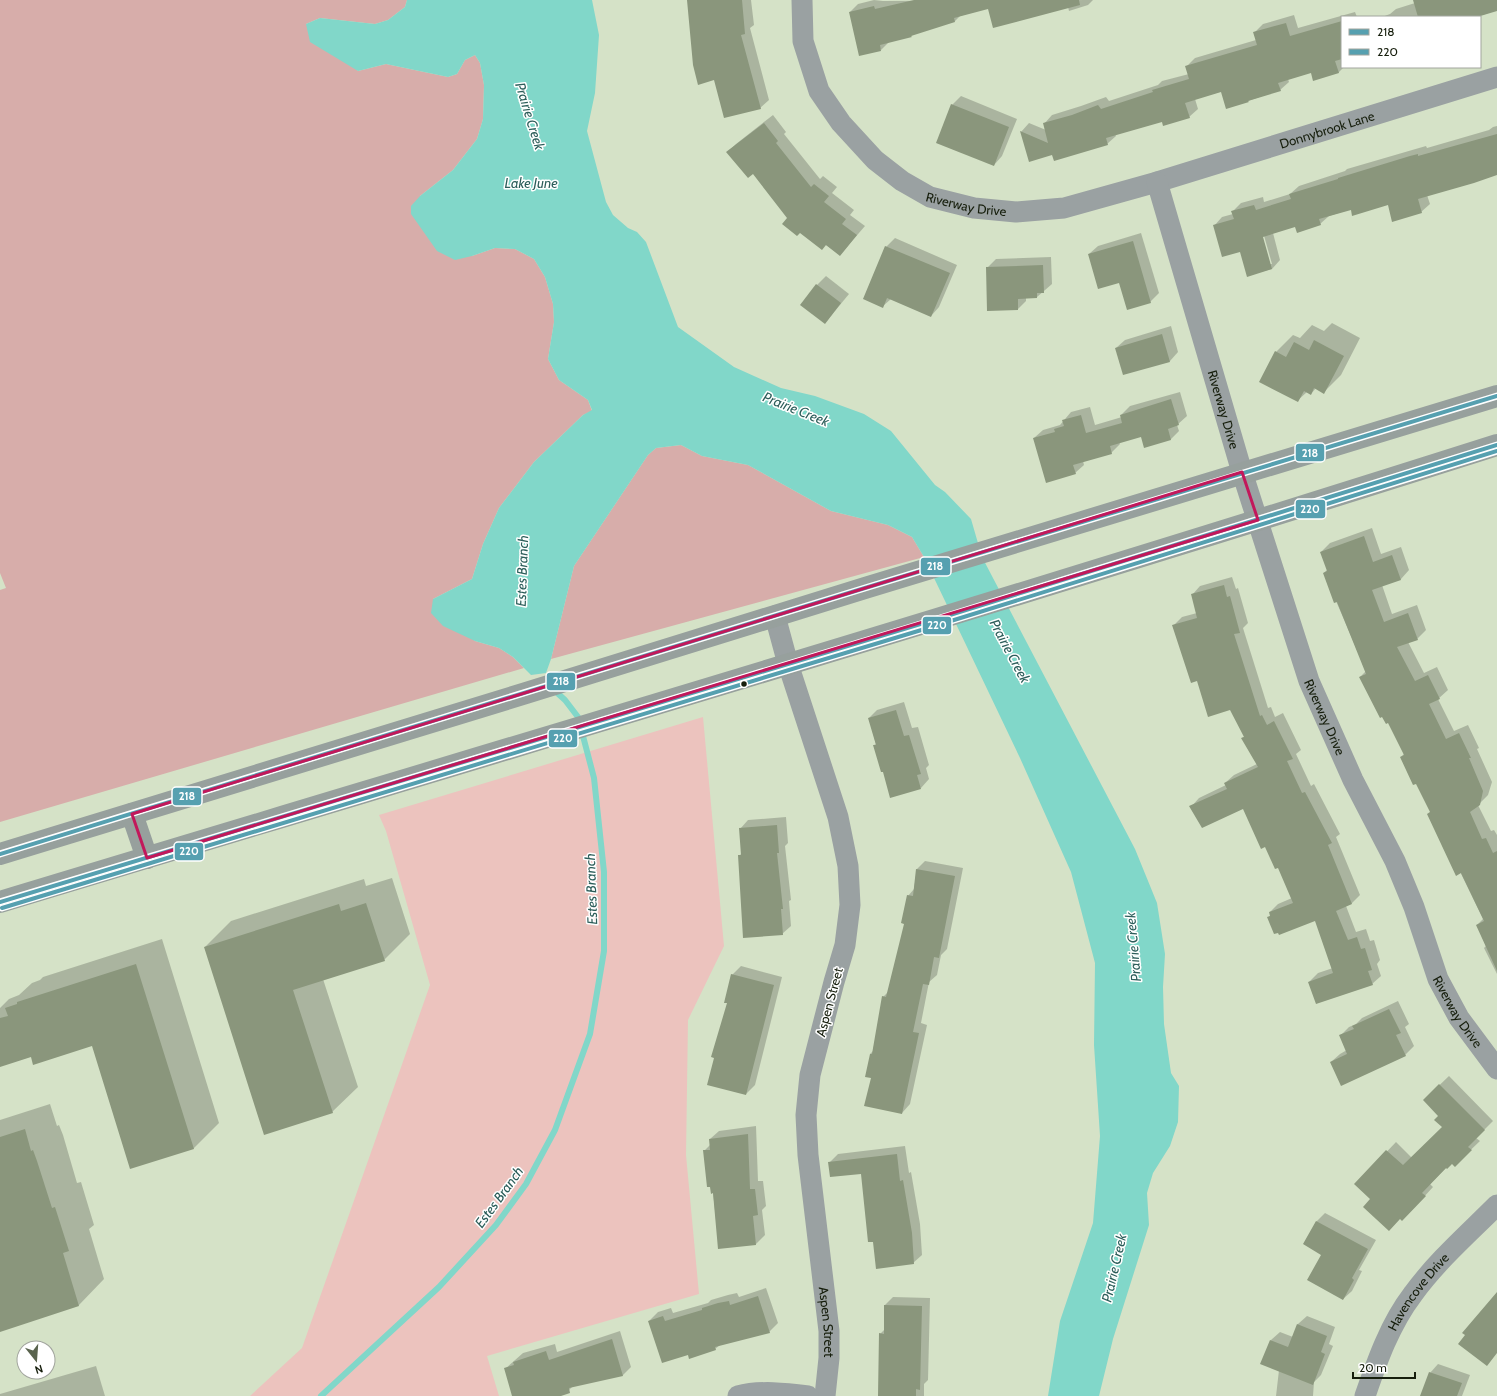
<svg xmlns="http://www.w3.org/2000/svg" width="1497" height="1396" font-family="Cabin,sans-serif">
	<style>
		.green { fill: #ecc3be }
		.forest { fill: #d7adaa }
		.water { fill: #81d7c9 }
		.shadow { fill: #0003; fill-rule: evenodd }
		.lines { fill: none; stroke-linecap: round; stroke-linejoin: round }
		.stream { stroke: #81d7c9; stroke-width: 6 }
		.building { fill: #8a967c }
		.street { stroke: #9aa1a2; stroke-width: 21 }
		.secondary { stroke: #97a09d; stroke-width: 22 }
		.bus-1-casing { stroke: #fff; stroke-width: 7 }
		.bus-2-casing { stroke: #fff; stroke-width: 7 }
		.bus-1 { stroke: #56a0b0; stroke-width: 4 }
		.bus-2 { stroke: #56a0b0; stroke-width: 4 }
		.marked { fill: none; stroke: #c2185b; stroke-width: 3; stroke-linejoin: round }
		.bus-dot { fill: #161e0c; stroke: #fff; stroke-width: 1.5 }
		.labels { text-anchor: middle; stroke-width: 3; stroke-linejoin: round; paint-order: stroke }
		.street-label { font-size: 13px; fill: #161e0c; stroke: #fff }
		.water-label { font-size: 14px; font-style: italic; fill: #2c5e5a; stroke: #fff }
		.line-badge { stroke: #fff; stroke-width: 1.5 }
		.badge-label { font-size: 11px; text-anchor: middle; font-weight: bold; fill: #fff }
	</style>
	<rect width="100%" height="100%" fill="#d5e2c7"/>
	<path class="green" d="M703,717L724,946L688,1020L686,1155L699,1294L487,1356L499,1396H250L302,1348L430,985L386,831L379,815Z"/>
	<g class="forest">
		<path d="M0,0H407L405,7L388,20L375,24L320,18L306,24L358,71L386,64L448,77L457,74L465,60L475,55L480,63L484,85L483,119L477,139L453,170L420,196L472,256L495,248L515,249L534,259L545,277L553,304L554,322L548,359L559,380L588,400L592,411L583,415L534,462L499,508L483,544L472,579L433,599L475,641L499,648L513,657L524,668L0,822V590L6,588L0,573Z"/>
		<path d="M681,445L702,456L748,465L831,511L888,525L912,537L924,557L551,659L574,566L648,455L656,448Z"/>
	</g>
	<path class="water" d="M407,0H592L599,35L595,93L587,131L606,202L613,215L628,228L637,232L646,242L678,327L734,367L781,388L815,396L864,414L891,431L935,485L945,492L971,519L982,557L1135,849L1157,903L1165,954L1163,987L1164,1024L1171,1073L1179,1086L1178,1122L1170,1146L1153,1173L1147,1193L1149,1225L1113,1339L1099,1396H1048L1060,1321L1093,1223L1100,1136L1094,1045L1095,963L1071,872L1020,758L924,557L912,537L888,525L831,511L748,465L702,456L681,445L656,448L648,455L574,566L551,659L546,673L531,675L513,657L499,648L475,641L443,626L431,613L433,599L472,579L483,544L499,508L534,462L583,415L592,410L588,400L559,380L548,359L554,322L553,304L545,277L534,259L515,249L495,248L472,256L455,260L437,251L411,214V206L420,196L453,170L477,139L483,119L484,85L480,63L475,55L465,60L457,74L448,77L386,64L358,71L310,42L306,24L320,18L375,24L388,20L405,7Z"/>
	<g class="shadow">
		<path d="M688,0H751L754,25L750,28L769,100L760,108L715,79Z"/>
		<path d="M874,0L883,1L1093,0L1088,5L1069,11L1068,7H988L960,16L955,21L914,34L911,36L889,42L881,50L850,12L858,4Z"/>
		<path d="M1414,0H1497V10L1479,16V17H1382L1390,14L1396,9L1415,3Z"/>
		<path d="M1355,12L1357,17H1342V67H1344L1338,73L1312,72L1288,79L1289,82L1280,90L1227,108L1222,91L1195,99L1198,109L1189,117L1162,121L1115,134L1116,136L1107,144L1053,154L1021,132L1029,123L1046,130L1044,124L1052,115L1081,106L1106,97L1109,101L1158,85L1162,81L1189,74L1187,66L1195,58L1256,40L1254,33L1263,24L1294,15L1298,28Z"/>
		<path d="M961,96L1017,119L1002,156L994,165L952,105Z"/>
		<path d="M773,115L786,132L784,134L820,179L823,176L837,187L832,193L854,210L850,215L865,226L840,255L788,218L753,173L728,152L736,144Z"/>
		<path d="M1497,126V174L1427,195L1430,204L1421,212L1388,204L1351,209L1329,216L1320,224L1296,226L1273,233L1280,260L1272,269L1248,275L1241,251L1214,226L1222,217L1233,214L1232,212L1241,203L1263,197L1264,202L1290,194L1299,186L1345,171L1347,169L1419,148L1426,146L1427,148L1489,130L1493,127ZM1261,232H1263L1272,264H1270Z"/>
		<path d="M1141,233L1159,293L1150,302L1119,282L1089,254L1098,246Z"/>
		<path d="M895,238L957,265L939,307L931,316L891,299L883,306L886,247Z"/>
		<path d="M1051,257L1052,284L1037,297H1026V301L1018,309L987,268L996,259Z"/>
		<path d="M826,276L849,294L825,323L802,305L817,285Z"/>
		<path d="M1332,323L1360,338L1341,375L1324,392L1316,388L1311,394L1307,392L1297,401L1276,352L1293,335L1300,338L1312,325L1324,331Z"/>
		<path d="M1171,326L1178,352L1170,361L1124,374L1116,348L1125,340Z"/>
		<path d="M1180,392L1187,416L1177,425L1179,431L1170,440L1142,436L1119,442L1120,444L1111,453L1083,461L1084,465L1075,473L1034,438L1043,430L1060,425L1071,412L1090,407L1095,425L1122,417L1121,415L1130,406Z"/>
		<path d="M1372,528L1381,554L1401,547L1409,570L1401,579L1382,585L1392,614L1417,605L1426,630L1417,639L1408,642L1424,673L1437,667L1448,690L1438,699L1454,731L1468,725L1479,748L1477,749L1492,782L1488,795L1478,805L1491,831L1494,830L1497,835V974L1484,948L1486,946L1477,925L1483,919L1417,783L1401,757L1404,754L1388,721L1360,677L1366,671L1324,573L1328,569L1321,552L1330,543Z"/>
		<path d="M1232,577L1236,589L1238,588L1248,623L1243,628L1268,708L1271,707L1275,717L1283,713L1301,750L1296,754L1311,786L1314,784L1340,834L1336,837L1360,895L1351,904L1346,906L1356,932L1366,929L1370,941L1374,940L1380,960L1377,964L1381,976L1372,984L1309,982L1318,973L1333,968L1316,920L1269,917L1271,915L1270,912L1278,904L1292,898L1279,866L1244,808L1191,807L1199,798L1226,785L1225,783L1234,775L1257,764L1242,738L1245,736L1231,709L1197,680L1173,626L1182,617L1197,613L1192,595L1200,586Z"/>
		<path d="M904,702L912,728L918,727L929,765L926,768L929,779L921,788L874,745L876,744L869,718L877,710Z"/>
		<path d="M786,817L788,843L785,846L791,900L789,901L791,926L782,934L739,856L742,853L740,829L748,820Z"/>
		<path d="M925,861L963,868L947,949L941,955L937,975L929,982L921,1023L927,1025L910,1104L902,1113L872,1078L870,1054L873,1051L883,997L888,992L905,923L908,896L914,889L917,869Z"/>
		<path d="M392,878L410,934L384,960L323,979L358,1087L332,1112L205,947L231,921L364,879L366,886Z"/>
		<path d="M162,939L219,1123L193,1149L93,1044L32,1056L0,1066V1008L9,999L19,995L32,983L40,980L43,977Z"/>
		<path d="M741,966L782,977L755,1085L746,1094L715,1058L728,1003L732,975Z"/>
		<path d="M1398,1001L1409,1024L1405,1027L1414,1046L1405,1055L1331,1062L1340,1054L1347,1050L1340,1036L1349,1027L1356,1024L1362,1018Z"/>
		<path d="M1449,1076L1493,1121L1476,1138L1480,1141L1455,1165L1452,1162L1430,1184L1433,1187L1411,1211L1372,1199L1356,1184L1396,1142L1412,1158L1443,1127L1440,1116L1424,1100Z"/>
		<path d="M50,1104L57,1126L59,1125L63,1135L77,1183L81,1182L94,1225L89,1229L104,1279L79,1305L0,1330V1120Z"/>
		<path d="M756,1126L758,1181H763L766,1206L762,1210L765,1235L756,1244L719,1248L713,1192L704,1151L711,1144L710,1139L719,1131Z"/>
		<path d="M905,1146L909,1173L911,1172L920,1224L922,1255L913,1263L862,1173L829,1163L838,1154Z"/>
		<path d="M1325,1213L1376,1240L1359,1270L1362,1271L1352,1291L1343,1299L1323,1255L1304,1244L1317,1221Z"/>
		<path d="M766,1288L778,1323L769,1332L720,1345L715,1349L689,1354L649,1321L658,1312L671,1308L673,1313L708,1303L711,1300L728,1295L737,1293L739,1297Z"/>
		<path d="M893,1297L930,1298L928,1380L924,1384V1396H879L880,1334L885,1329V1305Z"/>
		<path d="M1307,1316L1335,1327L1329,1344L1333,1346L1321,1375L1314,1382L1313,1396H1276L1279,1370L1271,1340L1280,1332L1293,1337L1298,1324Z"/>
		<path d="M620,1331L631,1367L623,1375L573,1386L569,1390L550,1396H513L505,1369L523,1353L555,1344L557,1352Z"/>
		<path d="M1438,1364L1470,1375L1462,1396H1421L1430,1373Z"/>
		<path d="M96,1366L105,1396H0V1394Z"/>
	</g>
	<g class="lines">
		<path class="stream" d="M321,1396L439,1287L496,1225L526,1184L555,1130L590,1034L604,951V872L594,778L578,717L565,700L554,690"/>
	</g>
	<g class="building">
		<path d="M687,0H742L745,34L741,35L761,109L724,118L714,80L698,85L693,65Z"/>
		<path d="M914,0H1079L1080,5L993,28L988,9L954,18L955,22L911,36L912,37L880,45L881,51L859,56L849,12L874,6L875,9Z"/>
		<path d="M1413,0H1497V11L1477,17H1418Z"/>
		<path d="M1342,21V59L1335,61L1339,73L1313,81L1311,73L1278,83L1281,91L1248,101L1249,102L1226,109L1221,92L1185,103L1190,118L1163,126L1162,122L1106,138L1108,145L1054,161L1052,155L1029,162L1020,131L1048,143L1043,123L1072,115L1098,105L1101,109L1153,92L1152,90L1189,79L1185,66L1257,45L1253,32L1286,23L1290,36Z"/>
		<path d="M951,104L1009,127L994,166L936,143Z"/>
		<path d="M764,123L778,141L776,143L811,187L814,184L829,196L824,202L846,219L842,224L857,235L840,256L826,245L822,250L800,233L797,236L782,224L787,218L753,174L748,178L726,152Z"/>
		<path d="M1497,134V175L1474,183L1418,199L1422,213L1392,222L1388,205L1352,216L1351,210L1319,219L1321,225L1297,233L1295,227L1263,237L1272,269L1247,277L1240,252L1222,257L1213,225L1234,219L1231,211L1254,205L1256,210L1291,199L1289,194L1338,179V178L1410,156L1418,154V156Z"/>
		<path d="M1133,241L1151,303L1127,310L1119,283L1098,289L1088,254Z"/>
		<path d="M885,246L950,273L931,317L887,298L883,308L863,299Z"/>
		<path d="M1043,265L1044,293H1037V298L1018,299V310L987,311L986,267Z"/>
		<path d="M816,284L841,303L825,324L800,305Z"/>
		<path d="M1162,334L1170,362L1123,375L1115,348Z"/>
		<path d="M1314,340L1344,356L1324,394L1314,388L1311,395L1304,391L1298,402L1259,382L1275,351L1286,357L1294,342L1309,350Z"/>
		<path d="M1171,399L1179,425L1168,429L1171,440L1144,448L1141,437L1110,446L1112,454L1073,465L1076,474L1046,483L1033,438L1055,432L1054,429L1064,426L1062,420L1081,415L1086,433L1122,423L1120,415Z"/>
		<path d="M1364,536L1373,562L1392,555L1401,580L1372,590L1384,622L1408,613L1418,640L1397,647L1415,681L1428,675L1440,699L1429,704L1446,739L1459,733L1471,758H1469L1483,791L1480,805L1470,812L1482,839L1486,838L1493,853L1497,851V971L1476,925L1484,921L1461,873L1456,876L1427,814L1430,812L1416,784L1413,785L1400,757L1404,755L1388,723L1386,724L1382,717L1380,718L1359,677L1366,674L1337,602L1334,603L1323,573L1327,571L1320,552Z"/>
		<path d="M1224,585L1227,597L1230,596L1240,633L1234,634L1260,716L1262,715L1267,725L1274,721L1293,759L1287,761L1302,793L1305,792L1332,843L1328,845L1352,904L1336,911L1348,940L1357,937L1361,949L1365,948L1372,970L1368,971L1373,985L1316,1004L1308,982L1333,973L1315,921L1279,935L1278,933L1274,934L1267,917L1270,916L1269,912L1293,903L1278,868L1275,869L1265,847L1261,849L1243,809L1202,828L1189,806L1227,789L1224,783L1258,767L1241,738L1244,737L1230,710L1208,717L1197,681L1191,683L1172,625L1197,618L1191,594Z"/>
		<path d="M896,710L904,736L909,735L921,774L917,775L921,789L890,798L883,772H881L873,745H876L868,718Z"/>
		<path d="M777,825L779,853H777L783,909H781L783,935L743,938L738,855H741L739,828Z"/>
		<path d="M916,869L955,876L939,958L934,957L929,985L923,984L913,1032L919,1033L902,1114L864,1106L871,1078L865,1077L870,1054H872L882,996L886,997L904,924L901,923L907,895L913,896Z"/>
		<path d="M366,903L385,961L293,990L333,1113L264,1135L204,947L339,904L341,911Z"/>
		<path d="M136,964L194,1149L130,1169L92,1046L33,1065L31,1057L0,1067V1018L8,1016L5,1008L17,1004V1002Z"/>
		<path d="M731,974L774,985L746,1095L707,1085L714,1058L711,1057L727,1003H724Z"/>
		<path d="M1389,1009L1401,1033L1396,1035L1406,1056L1341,1086L1330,1062L1347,1054L1339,1035L1354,1029L1352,1026Z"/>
		<path d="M1439,1084L1485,1130L1468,1147L1472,1150L1455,1167L1452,1164L1447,1169L1446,1168L1422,1193L1426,1196L1402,1221L1400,1219L1389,1231L1363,1207L1370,1199L1354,1184L1386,1150L1403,1165L1442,1127L1434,1120L1438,1116L1423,1100Z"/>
		<path d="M25,1129L31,1151L33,1150L37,1161L52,1208L55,1207L69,1251L63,1253L79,1306L0,1332V1137Z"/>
		<path d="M748,1134L750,1189H755L758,1215L753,1216L756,1245L718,1249L713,1193L711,1194L710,1187H707L703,1150H710L709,1139Z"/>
		<path d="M897,1154L900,1181L903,1180L912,1233L914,1264L876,1269L873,1242H868L861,1174L830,1177L828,1162Z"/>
		<path d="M1316,1221L1368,1249L1352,1278L1354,1280L1343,1300L1307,1280L1321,1255L1303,1244Z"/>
		<path d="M1497,1292V1353L1487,1366L1458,1344L1465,1335L1462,1333Z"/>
		<path d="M758,1296L770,1333L715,1347L716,1350L689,1359L688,1355L662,1363L648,1321L663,1316L665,1321L702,1310V1308L718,1303L729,1301L730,1305Z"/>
		<path d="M884,1305L922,1306L920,1390L916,1389V1396H878L879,1333L884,1334Z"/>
		<path d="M1297,1324L1327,1336L1321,1352L1325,1354L1313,1385L1260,1364L1270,1340L1288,1347Z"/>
		<path d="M612,1339L623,1376L569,1388L570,1393L561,1396H512L504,1368L514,1365L513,1362L546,1351L549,1360Z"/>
		<path d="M1429,1372L1462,1383L1457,1396H1420Z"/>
	</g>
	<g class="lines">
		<g class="street">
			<path id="s1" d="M802,0L803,41L819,91L841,123L875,160L902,181L930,197L974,208L1016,212L1064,208L1157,182L1497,77"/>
			<path id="s2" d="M1157,182L1242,472L1309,681L1353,780L1395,861L1414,907L1438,979L1459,1018L1497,1069"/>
			<path id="s3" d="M775,616L788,664L838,817L848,866L850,905L845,945L834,982L810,1075L806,1115L808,1155L829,1331V1358L825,1396"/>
			<path d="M738,1396C760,1390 786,1393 808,1396"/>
			<path id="s4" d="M1365,1396C1377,1361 1390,1324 1413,1294C1437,1261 1468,1234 1497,1205"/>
		</g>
		<g class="secondary">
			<path d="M132,814L147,858"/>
			<path d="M0,854L526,693L865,588L1497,396"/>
			<path d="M0,902C499,751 1000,603 1497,445"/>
		</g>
		<g class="bus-1-casing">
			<g id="bus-1">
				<path d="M0,854L865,588L1497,396"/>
				<path d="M0,902L937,619L1497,445"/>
			</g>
		</g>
		<g class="bus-2-casing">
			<path id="bus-2" d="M2,908L938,625L1497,451"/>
		</g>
		<use href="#bus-1" class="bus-1"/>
		<use href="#bus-2" class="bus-2"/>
	</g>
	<path class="marked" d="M1242,472L1258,520L147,858L132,814Z"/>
	<circle class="bus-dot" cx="744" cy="684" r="3.5"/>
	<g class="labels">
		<g class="street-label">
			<text dy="5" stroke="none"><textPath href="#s1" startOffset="659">Donnybrook Lane</textPath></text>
			<text dy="5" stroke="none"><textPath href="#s1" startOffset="286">Riverway Drive</textPath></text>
			<text dy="5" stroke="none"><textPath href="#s2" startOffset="237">Riverway Drive</textPath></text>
			<text dy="5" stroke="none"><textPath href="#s2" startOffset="561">Riverway Drive</textPath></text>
			<text transform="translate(829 1002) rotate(-75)" y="5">Aspen Street</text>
			<text dy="5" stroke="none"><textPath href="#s2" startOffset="885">Riverway Drive</textPath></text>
			<text dy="5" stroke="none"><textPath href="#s4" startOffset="118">Havencove Drive</textPath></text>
			<text dy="5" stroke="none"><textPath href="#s3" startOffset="723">Aspen Street</textPath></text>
		</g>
		<g class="water-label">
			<text transform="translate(530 116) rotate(73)" y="5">Prairie Creek</text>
			<text x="531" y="188">Lake June</text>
			<text transform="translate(796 409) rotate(22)" y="5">Prairie Creek</text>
			<text transform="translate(522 571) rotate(-88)" y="5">Estes Branch</text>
			<text transform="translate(1010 651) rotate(62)" y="5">Prairie Creek</text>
			<text transform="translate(591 889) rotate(-92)" y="5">Estes Branch</text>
			<text transform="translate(1133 947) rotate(-95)" y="5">Prairie Creek</text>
			<text transform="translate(499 1197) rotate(-54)" y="5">Estes Branch</text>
			<text transform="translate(1114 1268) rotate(-77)" y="5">Prairie Creek</text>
		</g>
	</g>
	<g class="line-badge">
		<rect x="1295" y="443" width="30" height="19" rx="4" fill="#56a0b0"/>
		<rect x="1295" y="499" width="31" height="20" rx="4" fill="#56a0b0"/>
		<rect x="920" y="557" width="31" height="19" rx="4" fill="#56a0b0"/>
		<rect x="922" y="616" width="30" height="19" rx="4" fill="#56a0b0"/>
		<rect x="546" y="672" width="30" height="19" rx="4" fill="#56a0b0"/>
		<rect x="548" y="729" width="30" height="19" rx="4" fill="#56a0b0"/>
		<rect x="172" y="787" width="30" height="19" rx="4" fill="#56a0b0"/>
		<rect x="174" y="842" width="30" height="19" rx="4" fill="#56a0b0"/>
	</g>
	<g class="badge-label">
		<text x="1310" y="457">218</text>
		<text x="1310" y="513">220</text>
		<text x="935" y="570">218</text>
		<text x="937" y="629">220</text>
		<text x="561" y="685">218</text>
		<text x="563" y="742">220</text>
		<text x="187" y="800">218</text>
		<text x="189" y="855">220</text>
	</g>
	<rect x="1341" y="16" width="140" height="52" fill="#ffffff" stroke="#a2a59e"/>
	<rect x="1349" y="29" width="20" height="6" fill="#56a0b0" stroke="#a2a59e"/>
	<text x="1377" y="36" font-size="12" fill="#161e0c">218</text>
	<rect x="1349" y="49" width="20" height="6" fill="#56a0b0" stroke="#a2a59e"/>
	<text x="1377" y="56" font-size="12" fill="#161e0c">220</text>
	<g transform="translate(36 1360) rotate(163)"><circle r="19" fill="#ffffff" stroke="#a2a59e"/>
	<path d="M0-3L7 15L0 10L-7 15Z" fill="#59634d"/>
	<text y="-6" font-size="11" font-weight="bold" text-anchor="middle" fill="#161e0c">N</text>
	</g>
	<path d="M1353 1372v6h62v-6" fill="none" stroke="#161e0c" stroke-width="2"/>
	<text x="1359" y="1372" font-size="12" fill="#161e0c" stroke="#ffffff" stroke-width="3" paint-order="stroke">20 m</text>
</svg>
